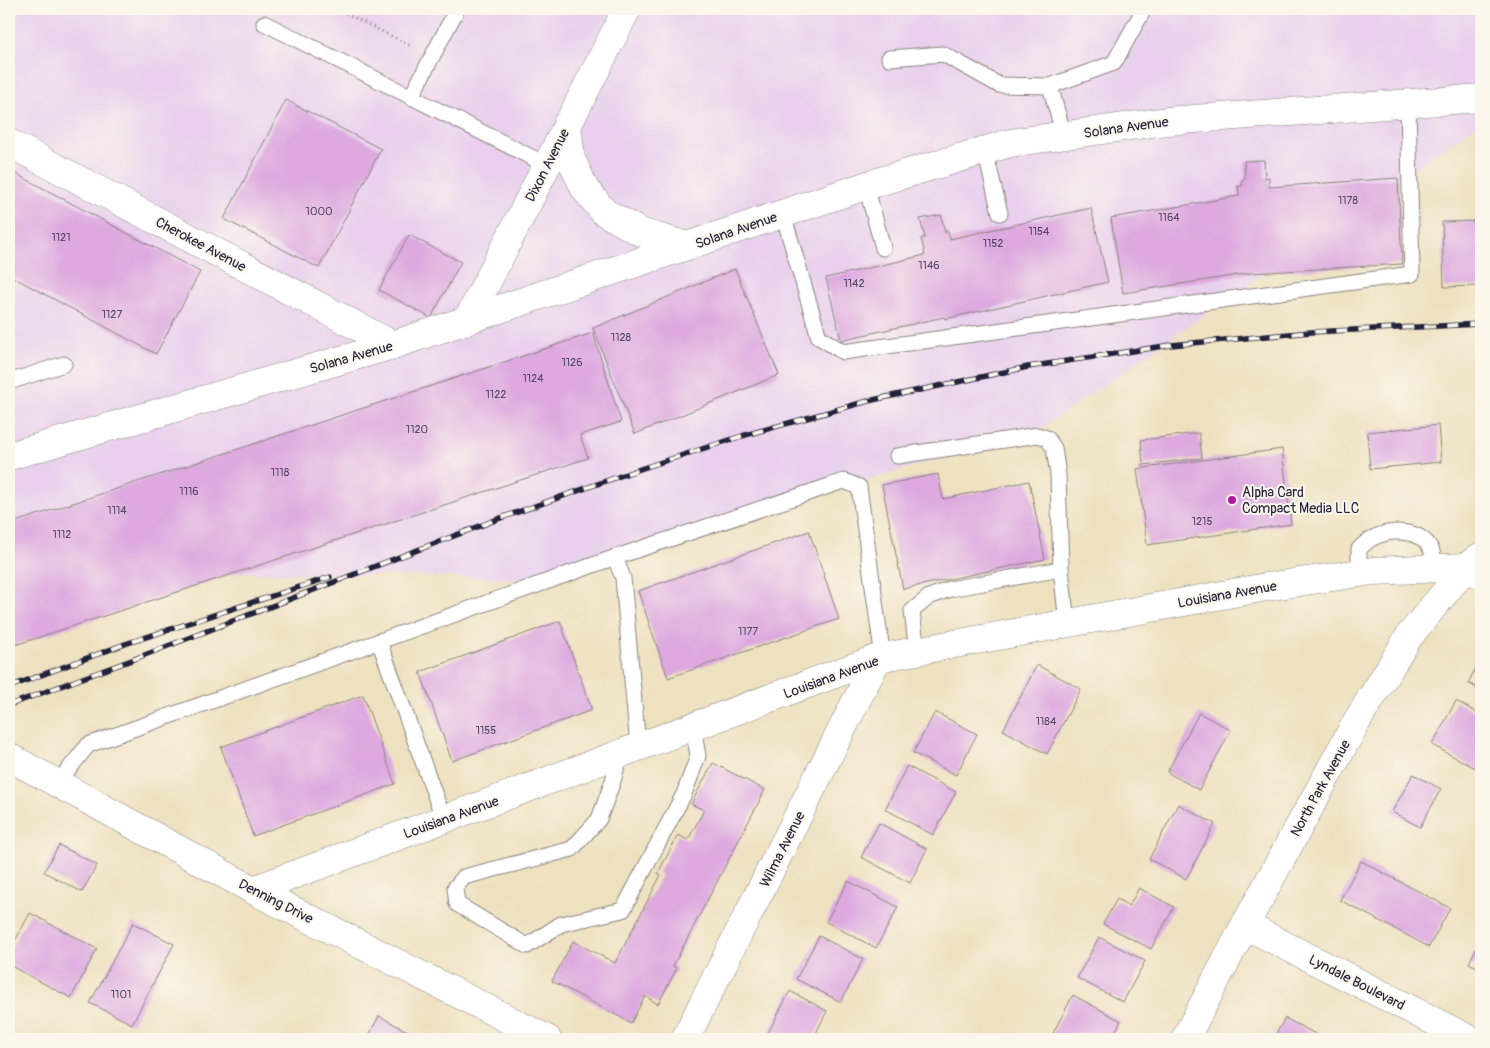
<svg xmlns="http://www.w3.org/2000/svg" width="1490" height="1048" font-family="Pangolin,sans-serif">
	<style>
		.built { fill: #e9d1ed }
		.building { fill: #dda9df }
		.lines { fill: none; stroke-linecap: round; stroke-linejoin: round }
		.lane-casing { stroke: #88827e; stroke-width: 17 }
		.street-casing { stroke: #88827e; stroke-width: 29 }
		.secondary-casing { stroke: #88827e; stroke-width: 29 }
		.path { stroke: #88827e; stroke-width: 3; stroke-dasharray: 1 4; stroke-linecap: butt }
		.lane { stroke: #fff; stroke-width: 15 }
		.street { stroke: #fff; stroke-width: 28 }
		.secondary { stroke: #fff; stroke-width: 28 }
		.rail-casing { stroke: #22223b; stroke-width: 5.5 }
		.rail { stroke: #fbf7ec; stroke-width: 4; stroke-dasharray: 11; stroke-linecap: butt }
		.poi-dot { fill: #b5179e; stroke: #fbf7ec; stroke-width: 2 }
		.labels { text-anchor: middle; stroke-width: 4; stroke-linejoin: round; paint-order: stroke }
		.number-label { font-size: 11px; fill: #514464 }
		.street-label { font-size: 14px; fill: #22223b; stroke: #fbf7ec }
		.poi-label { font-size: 14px; fill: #22223b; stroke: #fbf7ec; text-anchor: start }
	</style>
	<rect width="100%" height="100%" fill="#fbf7ec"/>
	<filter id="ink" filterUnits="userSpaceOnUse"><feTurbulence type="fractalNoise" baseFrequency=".02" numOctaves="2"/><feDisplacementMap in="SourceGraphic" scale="10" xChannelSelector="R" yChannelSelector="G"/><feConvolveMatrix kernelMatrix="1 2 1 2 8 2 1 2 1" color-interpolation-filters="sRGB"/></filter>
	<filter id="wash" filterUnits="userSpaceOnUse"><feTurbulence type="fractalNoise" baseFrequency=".0096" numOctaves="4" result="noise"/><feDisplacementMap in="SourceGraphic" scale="20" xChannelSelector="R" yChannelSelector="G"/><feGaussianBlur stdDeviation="1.12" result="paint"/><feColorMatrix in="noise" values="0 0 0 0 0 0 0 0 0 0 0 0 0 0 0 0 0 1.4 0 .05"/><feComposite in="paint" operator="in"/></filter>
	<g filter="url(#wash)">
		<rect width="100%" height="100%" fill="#eee1c0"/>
		<path class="built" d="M9,9H1481V117L1474,127L1042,428L538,579L14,567L9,565Z"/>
		<g id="blocks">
			<g class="building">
				<path d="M286,100L381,149L319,268L224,219Z"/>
				<path d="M1264,160L1265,178L1269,177V187L1398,178L1402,264L1251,273L1123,293L1111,218L1239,196L1238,186H1242V180L1245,178L1244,161Z"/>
				<path d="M9,170L200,272L156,354L9,275Z"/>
				<path d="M1091,208L1108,282L945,319L944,317L841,340L826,278L925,255L921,238H925L920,219L941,215L945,233L948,231L950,239Z"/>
				<path d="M1481,221V286L1444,287L1442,222Z"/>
				<path d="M409,235L461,262L431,318L379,290Z"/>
				<path d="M735,269L779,375L635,434L593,328Z"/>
				<path d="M593,333L621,422L580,435L588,458L9,647V524Z"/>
				<path d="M1438,425L1441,462L1370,469L1367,432Z"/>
				<path d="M1199,433L1202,458L1143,465L1141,440Z"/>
				<path d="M1282,449L1291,524L1147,545L1137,469Z"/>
				<path d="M938,474L943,499L1029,481L1045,559L903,589L882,485Z"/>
				<path d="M809,531L839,619L668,678L638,591Z"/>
				<path d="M560,621L592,710L452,761L420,672Z"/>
				<path d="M1481,658V690L1468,683Z"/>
				<path d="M1037,665L1081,689L1047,754L1003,730Z"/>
				<path d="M363,695L395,784L253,836L221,747Z"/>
				<path d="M1456,701L1481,715V771L1432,745Z"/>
				<path d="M935,712L977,734L956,775L913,753Z"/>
				<path d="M1199,713L1231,730L1199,790L1167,772Z"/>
				<path d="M713,763L765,790L673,966L677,968L658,1004L645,996L631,1023L552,981L573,941L615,963L661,875L658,873L678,835L688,840L704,810L691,804Z"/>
				<path d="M907,766L956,792L933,835L885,809Z"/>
				<path d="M1413,774L1441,789L1420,827L1392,812Z"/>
				<path d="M1178,804L1215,824L1186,879L1149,859Z"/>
				<path d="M879,823L927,849L910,883L861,857Z"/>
				<path d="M59,845L97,865L82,892L44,872Z"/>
				<path d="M1361,861L1450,908L1429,947L1340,900Z"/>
				<path d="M848,881L898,907L876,948L826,922Z"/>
				<path d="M1139,888L1174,907L1151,949L1103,924L1117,899L1129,906Z"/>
				<path d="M30,913L97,949L71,998L9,965V952Z"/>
				<path d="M133,923L174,944L132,1024L90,1003Z"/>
				<path d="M819,936L863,959L841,1002L796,979Z"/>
				<path d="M1099,937L1145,961L1123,1002L1077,978Z"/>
				<path d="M1481,939V969L1469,963Z"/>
				<path d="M790,991L827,1011L813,1039H780L768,1033Z"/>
				<path d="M1073,995L1121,1021L1111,1039H1050Z"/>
				<path d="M379,1016L422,1039H367Z"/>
				<path d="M1285,1018L1325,1039H1273Z"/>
			</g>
		</g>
	</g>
	<g filter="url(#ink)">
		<use href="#blocks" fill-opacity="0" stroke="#88827e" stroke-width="1"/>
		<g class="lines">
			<g class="lane-casing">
				<g id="lane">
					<path d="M264,23L547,165"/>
					<path d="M889,58L943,54L999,85L1050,86"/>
					<path d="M411,97L456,11"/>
					<path d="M1064,136L1050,86L1114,63L1144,9"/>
					<path d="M985,151L1000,213"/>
					<path d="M866,186L883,248"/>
					<path d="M783,214L819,337L843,352L1412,274L1408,103"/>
					<path d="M9,382L64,364"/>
					<path d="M897,456L1038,435L1047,438L1054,448L1058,475L1061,569"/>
					<path d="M613,558L844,481L859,487L883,658"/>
					<path d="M1359,573V549C1362,546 1366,542 1371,539C1389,529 1420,528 1431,549C1434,555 1434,563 1435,569"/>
					<path d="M379,641L444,820"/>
					<path d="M917,652L912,611L929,597L950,589L1061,569L1067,623"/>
					<path d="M620,754L613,781L599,819L572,849L464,877L455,888L457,904L527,946L561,924L623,910L684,794L698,756L693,727"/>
					<path d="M58,783L88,745L613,558L618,565L623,578L638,747"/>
				</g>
			</g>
			<g class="street-casing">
				<g id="street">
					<path d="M567,124L571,159L585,189L604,212L640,232L687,246"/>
					<path d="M9,143L393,345"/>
					<path d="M467,321L627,9"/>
					<path d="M9,456L393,345L871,184L1010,143L1167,121L1481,98"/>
					<path d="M253,890L878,658L1266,587L1373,571L1466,567L1481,575"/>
					<path d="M1245,925L1469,1039"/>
					<path d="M685,1039L878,658"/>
				</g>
			</g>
			<g class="secondary-casing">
				<g id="secondary">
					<path d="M9,757L253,890L547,1039"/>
					<path d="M1185,1039L1245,925L1357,721L1410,635L1466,567L1481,556"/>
				</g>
			</g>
			<path class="path" d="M337,9L413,47"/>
			<use href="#lane" class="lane"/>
			<use href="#street" class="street"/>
			<use href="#secondary" class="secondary"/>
			<g class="rail-casing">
				<g id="rail">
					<path d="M9,687L125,644L330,577"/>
					<path d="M9,705L129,661L498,519L640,469L742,436L868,401L1028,367L1171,345L1311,332L1481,324"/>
				</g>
			</g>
			<use href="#rail" class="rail"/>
		</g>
	</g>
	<circle class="poi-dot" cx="1232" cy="500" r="5"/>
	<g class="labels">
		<g class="number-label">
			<text x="1348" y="204">1178</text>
			<text x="319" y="215">1000</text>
			<text x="1169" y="221">1164</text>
			<text x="1039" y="235">1154</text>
			<text x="61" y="241">1121</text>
			<text x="993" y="247">1152</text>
			<text x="929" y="269">1146</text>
			<text x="854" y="287">1142</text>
			<text x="112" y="318">1127</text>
			<text x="621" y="341">1128</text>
			<text x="572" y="366">1126</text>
			<text x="533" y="382">1124</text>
			<text x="496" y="398">1122</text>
			<text x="417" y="433">1120</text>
			<text x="280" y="476">1118</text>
			<text x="189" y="495">1116</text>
			<text x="117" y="514">1114</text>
			<text x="1202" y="525">1215</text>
			<text x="62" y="538">1112</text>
			<text x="748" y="635">1177</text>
			<text x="1046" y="725">1184</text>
			<text x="486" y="734">1155</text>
			<text x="121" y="998">1101</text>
		</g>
		<g class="street-label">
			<text transform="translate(1126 127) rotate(-8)" y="5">Solana Avenue</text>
			<text transform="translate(547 165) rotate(-63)" y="5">Dixon Avenue</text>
			<text transform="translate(736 230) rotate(-19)" y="5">Solana Avenue</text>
			<text transform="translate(201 244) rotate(28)" y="5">Cherokee Avenue</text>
			<text transform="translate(351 357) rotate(-16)" y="5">Solana Avenue</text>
			<text transform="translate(1227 594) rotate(-10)" y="5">Louisiana Avenue</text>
			<text transform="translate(831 677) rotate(-20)" y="5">Louisiana Avenue</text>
			<text transform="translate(1320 788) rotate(-61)" y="5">North Park Avenue</text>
			<text transform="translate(451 817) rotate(-20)" y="5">Louisiana Avenue</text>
			<text transform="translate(782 849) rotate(-63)" y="5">Wilma Avenue</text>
			<text transform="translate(276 901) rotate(27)" y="5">Denning Drive</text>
			<text transform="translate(1357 982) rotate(27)" y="5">Lyndale Boulevard</text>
		</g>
		<g class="poi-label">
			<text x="1242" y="497">Alpha Card<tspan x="1242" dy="16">Compact Media LLC</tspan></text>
		</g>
	</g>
	<rect width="1490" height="1048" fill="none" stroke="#fbf7ec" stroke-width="30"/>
</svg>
